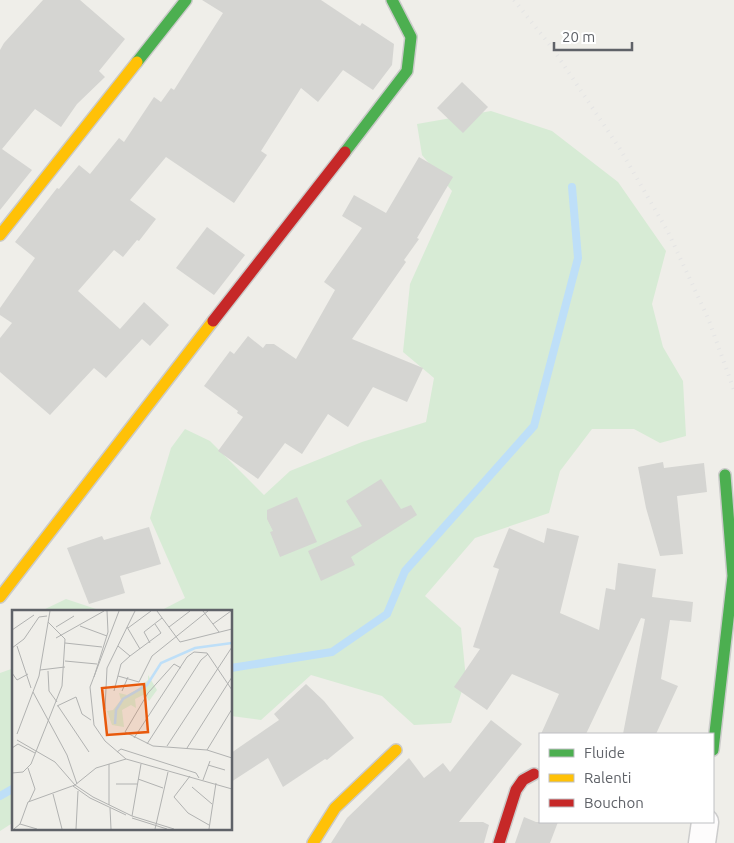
<svg xmlns="http://www.w3.org/2000/svg" width="734" height="843" font-family="Ubuntu,sans-serif">
	<style>
		.green { fill: #d7ebd5 }
		.lines { fill: none; stroke-linecap: round; stroke-linejoin: round }
		.stream { stroke: #bedff8; stroke-width: 8 }
		.building { fill: #d5d5d2 }
		.street-casing { stroke: #ccc; stroke-width: 29 }
		.fast-casing { stroke: #cbcbca; stroke-width: 14 }
		.slow-casing { stroke: #cbcbca; stroke-width: 14 }
		.jam-casing { stroke: #cbcbca; stroke-width: 14 }
		.street { stroke: #fdfcfc; stroke-width: 26 }
		.fast { stroke: #4caf50; stroke-width: 11 }
		.slow { stroke: #ffc107; stroke-width: 11 }
		.jam { stroke: #c62828; stroke-width: 11 }
		.rail { stroke: #e4e4e4; stroke-width: 4; stroke-dasharray: 1 6; stroke-linecap: butt }
		.inset-river { fill: none; stroke: #bedff8; stroke-width: 2.5 }
		.inset-road { fill: none; stroke: #b1b2b1; stroke-width: 1 }
		.view { fill: #e8590c; fill-opacity: 0.15; stroke: #e8590c; stroke-width: 2.5 }
		.inset-edge { fill: none; stroke: #5f6268; stroke-width: 2.5 }
	</style>
	<rect width="100%" height="100%" fill="#efeee9"/>
	<g class="green">
		<path d="M491,111L552,131L618,182L666,251L652,304L663,347L683,381L686,436L660,443L634,429H592L560,471L549,513L475,538L425,596L461,628L466,679L451,723L414,725L382,696L311,675L261,720L231,716V612H158L185,598L150,518L171,448L185,429L210,441L264,495L290,471L362,442L426,422L434,378L403,352L410,284L452,191L422,155L417,124Z"/>
		<path d="M66,599L105,612H39Z"/>
		<path d="M14,668V822L0,831V673Z"/>
	</g>
	<g class="lines">
		<g class="stream">
			<path d="M231,668L332,652L387,614L405,571L534,426L578,258L572,187"/>
			<path d="M0,796L14,788"/>
		</g>
	</g>
	<g class="building">
		<path d="M43,0H80L125,39L99,71L105,77L77,104L61,127L35,109L2,149L32,170L0,210V50L4,43Z"/>
		<path d="M202,0H321L360,26L362,23L394,44L392,65L373,90L343,70L318,102L301,88L261,151L267,155L234,203L166,157L130,200L156,219L139,241L137,240L123,257L114,250L78,291L120,329L144,302L169,325L150,346L142,339L106,378L94,368L50,415L0,372V338L12,323L0,315V308L35,258L15,242L57,188L59,189L79,165L90,174L119,138L124,142L154,97L161,102L171,88L174,90L223,13Z"/>
		<path d="M462,82L488,107L463,133L437,108Z"/>
		<path d="M419,157L453,177L417,238L419,239L404,260L406,262L352,339L423,368L407,402L373,387L348,427L328,414L302,454L285,443L258,479L218,451L243,417L237,413L238,411L204,386L230,351L234,354L248,336L263,348L266,344H274L296,359L335,290L324,282L362,228L342,216L354,195L386,213Z"/>
		<path d="M207,227L245,255L214,295L176,268Z"/>
		<path d="M663,462L664,468L704,463L707,492L677,496L683,554L660,556L646,508L638,467Z"/>
		<path d="M381,479L401,509L411,505L417,515L351,557L355,565L321,581L308,551L362,526L346,501Z"/>
		<path d="M297,497L317,542L280,557L270,532L273,531L267,519V510Z"/>
		<path d="M149,527L161,564L120,576L125,593L89,604L67,548L102,536L104,540Z"/>
		<path d="M509,528L544,543L547,528L579,536L560,613L599,630L606,588L615,590L618,563L656,569L652,597L693,602L691,622L670,620L661,679L678,686L656,734H623L645,619L641,618L586,734H541L559,694L512,674L487,710L454,687L480,649L473,647L499,569L493,567Z"/>
		<path d="M306,684L324,701L354,738L327,760L325,759L283,787L268,758L231,782V753L279,720L274,714Z"/>
		<path d="M491,720L522,744L459,822H483L489,825L484,843H331L347,818L409,758L424,778L443,763L450,772Z"/>
		<path d="M524,817L536,822H558L550,843H515Z"/>
	</g>
	<g class="lines">
		<g class="street-casing">
			<path id="street" d="M702,843L705,822"/>
		</g>
		<g class="fast-casing">
			<g id="fast">
				<path d="M137,62L186,0"/>
				<path d="M345,152L407,71L411,37L392,0"/>
				<path d="M713,750L733,576L725,475"/>
			</g>
		</g>
		<g class="slow-casing">
			<g id="slow">
				<path d="M0,235L137,62"/>
				<path d="M0,597L213,321"/>
				<path d="M313,843L335,808L396,750"/>
			</g>
		</g>
		<g class="jam-casing">
			<g id="jam">
				<path d="M213,321L345,152"/>
				<path d="M499,843L516,790L523,780L534,774"/>
			</g>
		</g>
		<use href="#street" class="street"/>
		<use href="#fast" class="fast"/>
		<use href="#slow" class="slow"/>
		<use href="#jam" class="jam"/>
		<path class="rail" d="M514,0L553,49L620,149L668,232L708,318L734,390"/>
	</g>
	<g transform="translate(12 610)">
		<rect width="220" height="220" fill="#efeee9"/>
		<path d="M136,65L145,80L137,91L133,84L123,89L124,98L119,95L110,100L112,117L100,115L95,101L101,100L109,90L107,83L115,85L126,79L136,70Z" fill="#d7ebd5"/>
		<path class="inset-river" d="M103,114L104,100L111,89L135,75L149,53L183,38L220,33"/>
		<path class="inset-road" d="M107,1L78,77L82,115L93,131L114,149L220,179M145,1L168,32L220,19M191,1L207,22M201,14L219,1M68,16L95,26M44,17L62,6M115,17L128,39M157,17L178,1M116,18L139,1M0,20L22,5M44,28L92,1M53,33L90,37M138,33L132,22L150,8M5,36L19,78M106,36L118,46L149,23L143,14M0,38L12,29L27,7L35,6M53,51L85,54M169,58L162,54L136,83L113,122L141,136L195,140L220,148M28,60L53,57M36,61L37,81L45,92M0,63L5,70L16,64M106,66L127,72L140,46L196,1M82,67L96,22L95,1M102,81L109,54L118,46M110,81L116,67M21,82L55,145L65,174M45,96L64,87L70,104L79,110M46,96L77,142M93,99L95,58L123,1M5,124L27,66L38,1M122,128L175,47L182,42L195,43L220,80M5,130L43,152L63,175L81,187L120,206L162,219M135,134L189,50L196,44M155,136L220,37M0,138L6,134L23,143M175,138L220,67M195,140L220,99M105,142L109,139L184,163L187,168M97,154V195M196,155L213,160M16,158L23,179L17,192M0,163L11,162L19,154L50,76L53,29L36,12M178,166L162,187L176,203L197,215M126,169L151,178M191,170L198,151M104,174H125M61,176L78,188L114,205M180,177L200,194M41,184L50,219M98,198L99,219M120,206L129,154M120,208L155,219M8,214L16,192L63,175L84,158L114,149M2,219L8,214L25,219M64,219L66,181M143,219L156,162M197,219L204,173"/>
		<path class="view" d="M132,74L136,122L95,125L90,78Z"/>
		<rect width="220" height="220" class="inset-edge"/>
	</g>
	<rect x="539" y="733" width="175" height="90" fill="#ffffff" stroke="#bfc0c3"/>
	<rect x="549" y="749" width="25" height="8" fill="#4caf50" stroke="#bfc0c3"/>
	<text x="584" y="758" font-size="15" fill="#5f6268">Fluide</text>
	<rect x="549" y="774" width="25" height="8" fill="#ffc107" stroke="#bfc0c3"/>
	<text x="584" y="783" font-size="15" fill="#5f6268">Ralenti</text>
	<rect x="549" y="799" width="25" height="8" fill="#c62828" stroke="#bfc0c3"/>
	<text x="584" y="808" font-size="15" fill="#5f6268">Bouchon</text>
	<path d="M554 42v8h78v-8" fill="none" stroke="#5f6268" stroke-width="2.5"/>
	<text x="562" y="42" font-size="15" fill="#5f6268" stroke="#ffffff" stroke-width="4" paint-order="stroke">20 m</text>
</svg>
